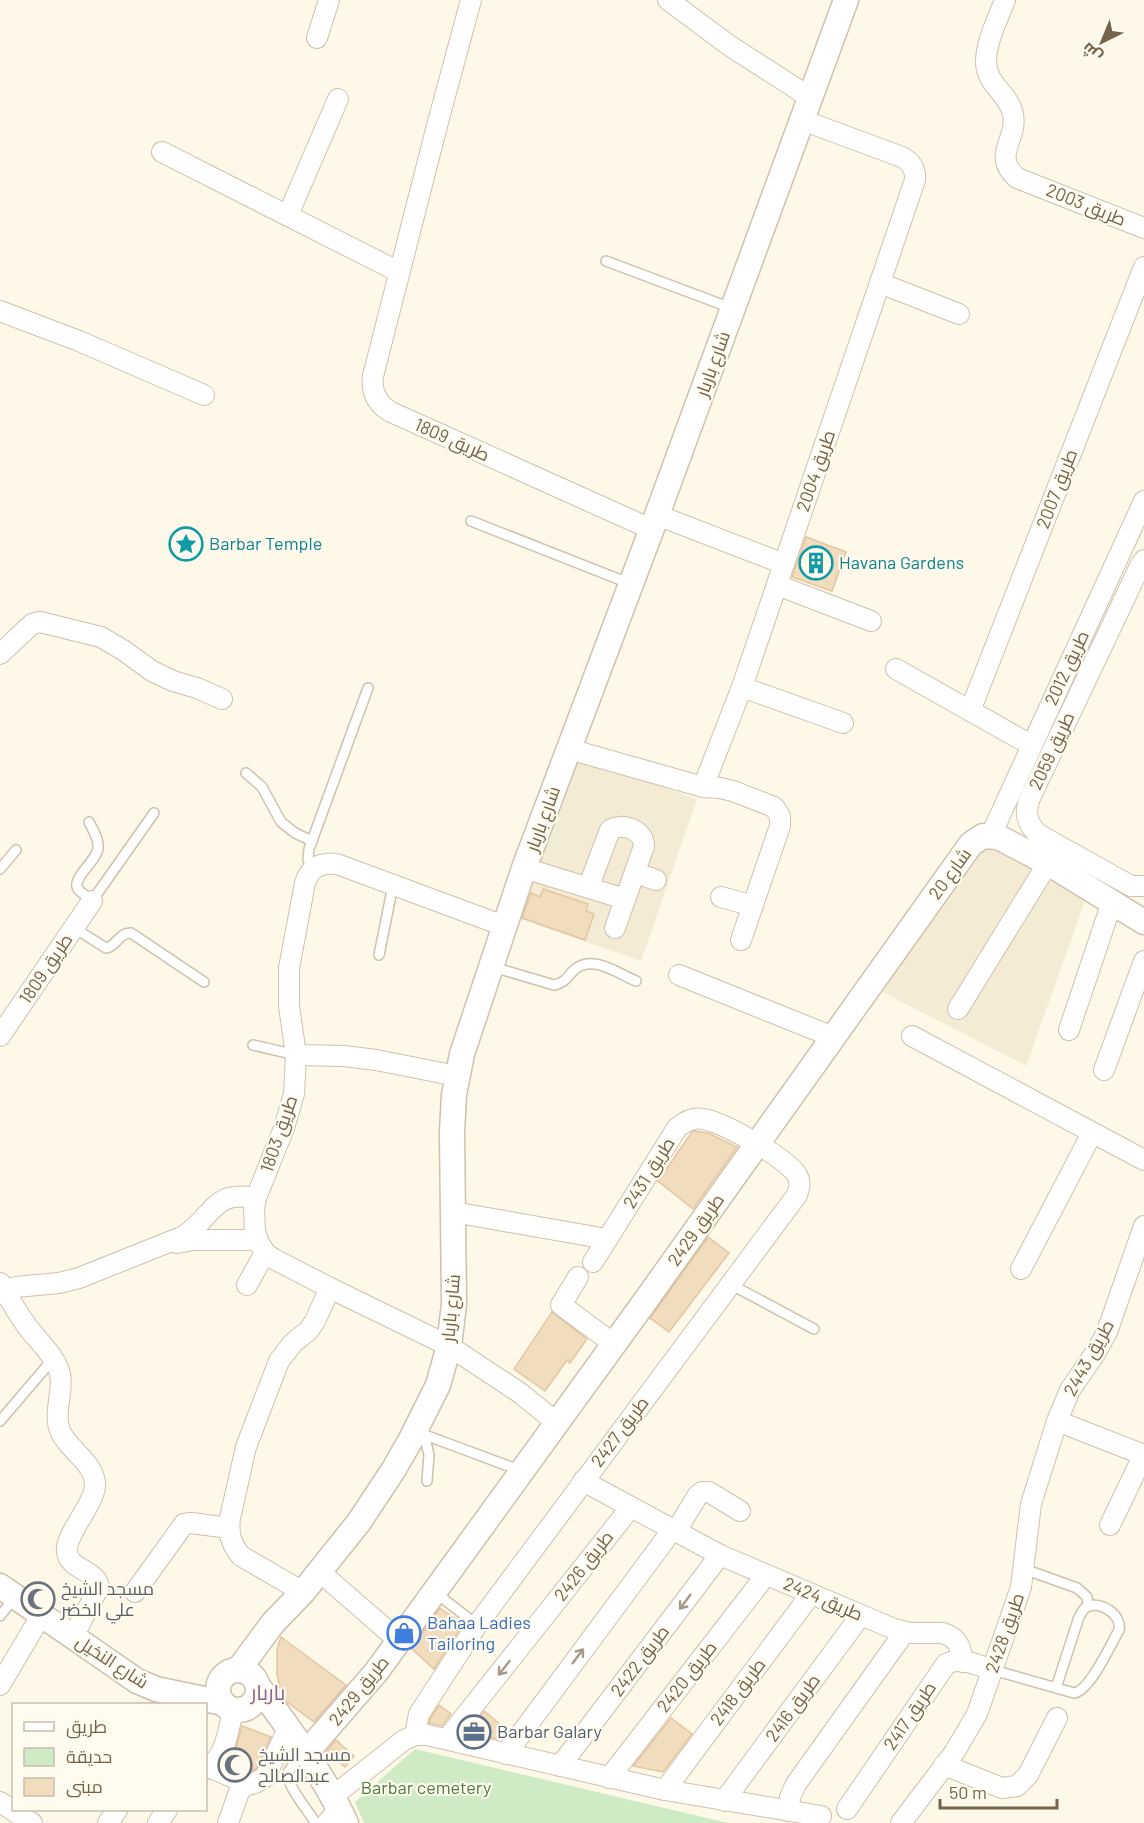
<svg xmlns="http://www.w3.org/2000/svg" width="1144" height="1823" font-family="Barlow,Cairo,sans-serif">
	<style>
		.residential { fill: #f4ebd5 }
		.green { fill: #ceebc5 }
		.building { fill: #f2dcbe; stroke: #e5c59f; stroke-width: 1.5 }
		.lines { fill: none; stroke-linecap: round; stroke-linejoin: round }
		.service-casing { stroke: #cfc1ad; stroke-width: 12 }
		.minor-casing { stroke: #cfc1ad; stroke-width: 22 }
		.tertiary-casing { stroke: #cfc1ad; stroke-width: 27 }
		.service { stroke: #fff; stroke-width: 9 }
		.minor { stroke: #fff; stroke-width: 20 }
		.tertiary { stroke: #fff; stroke-width: 24 }
		.oneway { stroke: #a7998a }
		.labels { text-anchor: middle; stroke-width: 4.5; stroke-linejoin: round; paint-order: stroke }
		.street-label { font-size: 18px; fill: #77624b; stroke: #fffbee }
		.culture-label { font-size: 18px; fill: #0d838f; stroke: #fffbee; text-anchor: start }
		.worship-label { font-size: 18px; fill: #5b616d; stroke: #fffbee; text-anchor: start }
		.shop-label { font-size: 18px; fill: #366cbe; stroke: #fffbee; text-anchor: start }
		.service-label { font-size: 18px; fill: #4e5e75; stroke: #fffbee; text-anchor: start }
		.park-label { font-size: 18px; fill: #4a7d42; stroke: #fffbee }
		.quarter-label { font-size: 21px; fill: #8b6393; stroke: #fffbee }
	</style>
	<rect width="100%" height="100%" fill="#fdf8e7"/>
	<g class="residential">
		<path d="M562,752L697,799L641,961L506,914Z"/>
		<path d="M991,839L1086,898L1026,1066L875,988L974,844Z"/>
	</g>
	<path class="green" d="M415,1749L728,1823H364L355,1802Z"/>
	<g class="building">
		<path d="M806,537L846,552L832,591L792,577Z"/>
		<path d="M543,889L588,904L586,911L594,914L585,940L522,918L531,893L540,897Z"/>
		<path d="M695,1131L708,1133L737,1147L693,1209L658,1181L692,1132Z"/>
		<path d="M708,1237L729,1253L669,1332L650,1318Z"/>
		<path d="M552,1312L587,1339L570,1363L567,1360L545,1391L514,1369Z"/>
		<path d="M440,1608L463,1624L434,1669L411,1648Z"/>
		<path d="M281,1637L346,1685L314,1722L287,1702L281,1693L277,1674V1649Z"/>
		<path d="M439,1705L451,1714L442,1726L429,1723L430,1719Z"/>
		<path d="M484,1711L506,1729L498,1739L468,1732Z"/>
		<path d="M671,1718L692,1734L663,1772L633,1766Z"/>
		<path d="M242,1726L271,1737L256,1769L252,1771L229,1762L236,1747Z"/>
		<path d="M336,1740L354,1756L345,1767L326,1752Z"/>
	</g>
	<g class="lines">
		<g class="service-casing">
			<g id="service">
				<path d="M606,261L731,308"/>
				<path d="M471,521L631,584"/>
				<path d="M246,773L262,787L281,822L295,833L312,841"/>
				<path d="M89,822C93,830 99,839 98,848C97,861 71,878 78,889C81,893 88,897 92,901L154,813"/>
				<path d="M0,869L16,850"/>
				<path d="M313,869L308,860L309,849L368,688"/>
				<path d="M74,928L106,948C117,946 118,933 131,933L204,982"/>
				<path d="M379,955L393,885"/>
				<path d="M493,967L554,985C564,983 567,978 573,971C591,953 617,973 636,981"/>
				<path d="M253,1045L296,1055"/>
				<path d="M730,1284L814,1329"/>
				<path d="M0,1421L53,1359"/>
				<path d="M417,1432L519,1470"/>
				<path d="M424,1434L429,1455L427,1481"/>
				<path d="M1024,1569L1077,1588L1087,1597L1088,1606"/>
				<path d="M436,1593L477,1625"/>
				<path d="M0,1616L15,1597"/>
				<path d="M993,1670L1074,1693C1090,1691 1111,1644 1119,1630C1122,1615 1102,1602 1089,1606C1083,1607 1082,1613 1079,1617L1056,1688"/>
				<path d="M304,1755C299,1760 290,1766 288,1773C285,1783 310,1814 316,1823"/>
			</g>
		</g>
		<g class="minor-casing">
			<g id="minor">
				<path d="M471,0L438,122L373,376C371,392 377,404 391,412L651,529"/>
				<path d="M668,0L730,46L811,98"/>
				<path d="M1005,0C998,19 986,41 986,62C986,84 1009,94 1013,114C1018,141 991,155 1017,178L1144,228"/>
				<path d="M317,38L329,0"/>
				<path d="M162,152L399,272"/>
				<path d="M288,215L338,99"/>
				<path d="M880,283L959,314"/>
				<path d="M0,311L79,341L204,395"/>
				<path d="M657,515L784,564"/>
				<path d="M1144,560L1140,566L1030,798C1024,812 1027,824 1038,834L1131,886H1144"/>
				<path d="M777,585L871,621"/>
				<path d="M0,654L32,624L40,622L101,637L123,650L152,671L173,681L197,688L222,699"/>
				<path d="M896,669L1031,745"/>
				<path d="M742,687L843,723"/>
				<path d="M970,711L1144,267"/>
				<path d="M569,749L703,787L720,788L733,791L774,807L780,816V826L741,940"/>
				<path d="M703,787L742,687L915,180C916,169 911,162 902,157L802,120"/>
				<path d="M991,835L1144,501"/>
				<path d="M524,868L625,899"/>
				<path d="M635,873L656,880"/>
				<path d="M588,888L610,830C623,822 644,830 644,846L615,928"/>
				<path d="M721,897L753,906"/>
				<path d="M504,926L337,864C320,862 310,868 305,883L289,968V1006L296,1055L294,1094L284,1128L256,1198L254,1209L255,1232L259,1243L265,1253L274,1259L330,1288L449,1346L520,1393L557,1423"/>
				<path d="M679,975L833,1037"/>
				<path d="M958,1009L1048,863"/>
				<path d="M1069,1030L1112,902"/>
				<path d="M0,1036L92,901"/>
				<path d="M912,1036L1144,1160"/>
				<path d="M296,1055L344,1056L376,1060L457,1076"/>
				<path d="M1104,1070L1144,961"/>
				<path d="M453,1212L607,1239"/>
				<path d="M177,1243L193,1240H258"/>
				<path d="M1021,1269L1092,1133"/>
				<path d="M578,1277L561,1305L614,1344"/>
				<path d="M0,1283C8,1296 15,1309 24,1322C35,1339 55,1354 60,1374C64,1393 52,1414 61,1433C70,1451 96,1464 95,1486C94,1505 64,1536 67,1552C69,1570 97,1570 99,1587L73,1637"/>
				<path d="M247,1285L265,1253"/>
				<path d="M0,1294L5,1290L16,1287L59,1283L79,1278L184,1236C215,1215 212,1190 256,1198"/>
				<path d="M1057,1421L1144,1455"/>
				<path d="M583,1481L720,1555L894,1629L910,1633H943C958,1638 961,1647 963,1662"/>
				<path d="M1110,1525L1144,1454"/>
				<path d="M676,1531L698,1495L702,1492H709L740,1511"/>
				<path d="M320,1572L399,1641"/>
				<path d="M135,1592L184,1524L191,1523L229,1528"/>
				<path d="M303,1592L241,1556C231,1544 228,1533 230,1518L246,1447L279,1361L293,1343L309,1330L315,1321L330,1288"/>
				<path d="M0,1685L42,1614"/>
				<path d="M415,1735L419,1714L477,1625L797,1195C799,1189 801,1183 798,1177C791,1160 721,1121 703,1119C692,1117 684,1122 677,1128L593,1262"/>
				<path d="M447,1739L631,1507"/>
				<path d="M506,1754L673,1529"/>
				<path d="M944,1765L1002,1788L1017,1786L1028,1775L1057,1718"/>
				<path d="M560,1766L720,1555"/>
				<path d="M209,1767L248,1784"/>
				<path d="M206,1769C226,1757 228,1731 233,1710"/>
				<path d="M609,1778L766,1575"/>
				<path d="M665,1790L811,1594"/>
				<path d="M332,1797L404,1740L415,1735H427L665,1790L821,1816"/>
				<path d="M724,1801L861,1615"/>
				<path d="M0,1802L32,1823"/>
				<path d="M847,1809L946,1664C960,1656 979,1666 993,1670"/>
				<path d="M789,1811L790,1797L796,1784L904,1633"/>
				<path d="M108,1823L117,1810"/>
				<path d="M158,1823L167,1810"/>
				<path d="M228,1823L239,1792L244,1786L255,1783L265,1777L284,1737"/>
				<path d="M327,1823L339,1809"/>
				<path d="M901,1823L954,1753L977,1714L1021,1587L1031,1504L1057,1421L1070,1390L1096,1352L1107,1332L1144,1226"/>
			</g>
		</g>
		<g class="tertiary-casing">
			<g id="tertiary">
				<path d="M0,1586L137,1681L156,1689L223,1703"/>
				<path d="M239,1669L273,1623L303,1592L359,1522L394,1469L410,1441L438,1385L449,1346L454,1304L452,1132L454,1095L462,1054L524,868L657,515L846,0"/>
				<circle cx="238" cy="1690" r="20"/>
				<path d="M258,1686C290,1730 323,1774 346,1823"/>
				<path d="M306,1753L377,1671L641,1307L971,844L983,836L998,837L1048,863L1144,922"/>
			</g>
		</g>
		<use href="#service" class="service"/>
		<use href="#minor" class="minor"/>
		<use href="#tertiary" class="tertiary"/>
	</g>
	<defs><path id="oneway-shaft" d="M-6 0H5M1.5-3L5.5 0L1.5 3" fill="none" stroke-width="1.6" stroke-linecap="round" stroke-linejoin="round" transform="scale(1.5)"/></defs>
	<g class="oneway">
		<use href="#oneway-shaft" transform="translate(685 1602) rotate(127)"/>
		<use href="#oneway-shaft" transform="translate(578 1656) rotate(-53)"/>
		<use href="#oneway-shaft" transform="translate(504 1668) rotate(128)"/>
	</g>
	<defs>
		<g id="sight-ring" transform="scale(1.725)"><circle r="9.5" fill="#fffbee" stroke="#0f9aa8" stroke-width="1.5"/><path d="M0-6L1.8-2.2L6-1.7L2.9 1.2L3.7 5.4L0 3.3L-3.7 5.4L-2.9 1.2L-6-1.7L-1.8-2.2Z" fill="#0f9aa8"/></g>
		<g id="building-ring" transform="scale(1.725)"><circle r="9.5" fill="#fffbee" stroke="#0f9aa8" stroke-width="1.5"/><path d="M-4-6H4V6H1V3H-1V6H-4ZM-2.5-4.3h1.7v1.8h-1.7ZM.8-4.3h1.7v1.8H.8ZM-2.5-1h1.7V.8h-1.7ZM.8-1h1.7V.8H.8Z" fill="#0f9aa8"/></g>
		<g id="mosque-ring" transform="scale(1.725)"><circle r="9.5" fill="#fffbee" stroke="#6b7280" stroke-width="1.5"/><path d="M3.5-4.9A6 6 0 1 0 3.5 4.9A5 5 0 1 1 3.5-4.9Z" fill="#6b7280"/></g>
		<g id="shop-ring" transform="scale(1.725)"><circle r="9.5" fill="#fffbee" stroke="#3f7fe0" stroke-width="1.5"/><path d="M-5-2.5h2.3a2.7 3.5 0 0 1 5.4 0H5L5.5 6h-11ZM-1.5-2.5h3a1.5 2.3 0 0 0-3 0Z" fill="#3f7fe0"/></g>
		<g id="office-ring" transform="scale(1.725)"><circle r="9.5" fill="#fffbee" stroke="#5c6f8a" stroke-width="1.5"/><path d="M-6-3h4V-5.5h4V-3h4V5H-6ZM-1-4.5V-3h2v-1.5ZM-6 0V1H6V0Z" fill="#5c6f8a"/></g>
	</defs>
	<g fill-rule="evenodd">
		<use href="#sight-ring" x="186" y="544"/>
		<use href="#building-ring" x="816" y="563"/>
		<use href="#mosque-ring" x="38" y="1599"/>
		<use href="#shop-ring" x="404" y="1633"/>
		<use href="#office-ring" x="474" y="1732"/>
		<use href="#mosque-ring" x="235" y="1765"/>
	</g>
	<g class="labels">
		<g class="street-label">
			<text transform="translate(1086 205) rotate(22)" y="6">طريق 2003</text>
			<text transform="translate(713 364) rotate(-70)" y="6">شارع باربار</text>
			<text transform="translate(452 440) rotate(24)" y="6">طريق 1809</text>
			<text transform="translate(816 471) rotate(-71)" y="6">طريق 2004</text>
			<text transform="translate(1057 489) rotate(-69)" y="6">طريق 2007</text>
			<text transform="translate(1067 668) rotate(-65)" y="6">طريق 2012</text>
			<text transform="translate(1052 751) rotate(-65)" y="6">طريق 2059</text>
			<text transform="translate(543 819) rotate(-70)" y="6">شارع باربار</text>
			<text transform="translate(950 874) rotate(-54)" y="6">شارع 20</text>
			<text transform="translate(46 969) rotate(-56)" y="6">طريق 1809</text>
			<text transform="translate(279 1134) rotate(-71)" y="6">طريق 1803</text>
			<text transform="translate(649 1173) rotate(-58)" y="6">طريق 2431</text>
			<text transform="translate(696 1230) rotate(-55)" y="6">طريق 2429</text>
			<text transform="translate(451 1308) rotate(-85)" y="6">شارع باربار</text>
			<text transform="translate(1089 1358) rotate(-61)" y="6">طريق 2443</text>
			<text transform="translate(620 1432) rotate(-53)" y="6">طريق 2427</text>
			<text transform="translate(584 1566) rotate(-52)" y="6">طريق 2426</text>
			<text transform="translate(823 1599) rotate(23)" y="6">طريق 2424</text>
			<text transform="translate(1005 1633) rotate(-71)" y="6">طريق 2428</text>
			<text transform="translate(640 1661) rotate(-53)" y="6">طريق 2422</text>
			<text transform="translate(112 1662) rotate(33)" y="6">شارع النخيل</text>
			<text transform="translate(687 1677) rotate(-52)" y="6">طريق 2420</text>
			<text transform="translate(359 1691) rotate(-51)" y="6">طريق 2429</text>
			<text transform="translate(738 1692) rotate(-53)" y="6">طريق 2418</text>
			<text transform="translate(793 1708) rotate(-54)" y="6">طريق 2416</text>
			<text transform="translate(910 1716) rotate(-56)" y="6">طريق 2417</text>
		</g>
		<g class="culture-label">
			<text x="209" y="550">Barbar Temple</text>
			<text x="839" y="569">Havana Gardens</text>
		</g>
		<g class="worship-label">
			<text x="61" y="1595">مسجد الشيخ<tspan x="61" dy="21">علي الخضر</tspan></text>
			<text x="258" y="1761">مسجد الشيخ<tspan x="258" dy="21">عبدالصالح</tspan></text>
		</g>
		<g class="shop-label">
			<text x="427" y="1629">Bahaa Ladies<tspan x="427" dy="21">Tailoring</tspan></text>
		</g>
		<g class="service-label">
			<text x="497" y="1738">Barbar Galary</text>
		</g>
		<g class="park-label">
			<text x="426" y="1794">Barbar cemetery</text>
		</g>
		<g class="quarter-label">
			<text x="268" y="1700">باربار</text>
		</g>
	</g>
	<rect x="12" y="1703" width="195" height="108" fill="#fffbee" stroke="#c9bead" stroke-width="1.5"/>
	<rect x="24" y="1722" width="30" height="9" fill="#ffffff" stroke="#c9bead" stroke-width="1.5"/>
	<text x="66" y="1733" font-size="18" fill="#77624b">طريق</text>
	<rect x="24" y="1748" width="30" height="18" fill="#ceebc5" stroke="#c9bead" stroke-width="1.5"/>
	<text x="66" y="1763" font-size="18" fill="#77624b">حديقة</text>
	<rect x="24" y="1778" width="30" height="18" fill="#f2dcbe" stroke="#c9bead" stroke-width="1.5"/>
	<text x="66" y="1793" font-size="18" fill="#77624b">مبنى</text>
	<g transform="translate(1102 42) rotate(223)" stroke="#fffbee" stroke-width="4.5" paint-order="stroke">
	<path d="M0-4.5L10 22L0 15L-10 22Z" fill="#77624b"/>
	<text y="-9" font-size="16" font-weight="bold" text-anchor="middle" fill="#77624b">ش</text>
	</g>
	<path d="M940 1799v9h117v-9" fill="none" stroke="#77624b" stroke-width="3"/>
	<text x="949" y="1799" font-size="18" fill="#77624b" stroke="#fffbee" stroke-width="4.5" paint-order="stroke">50 m</text>
</svg>
